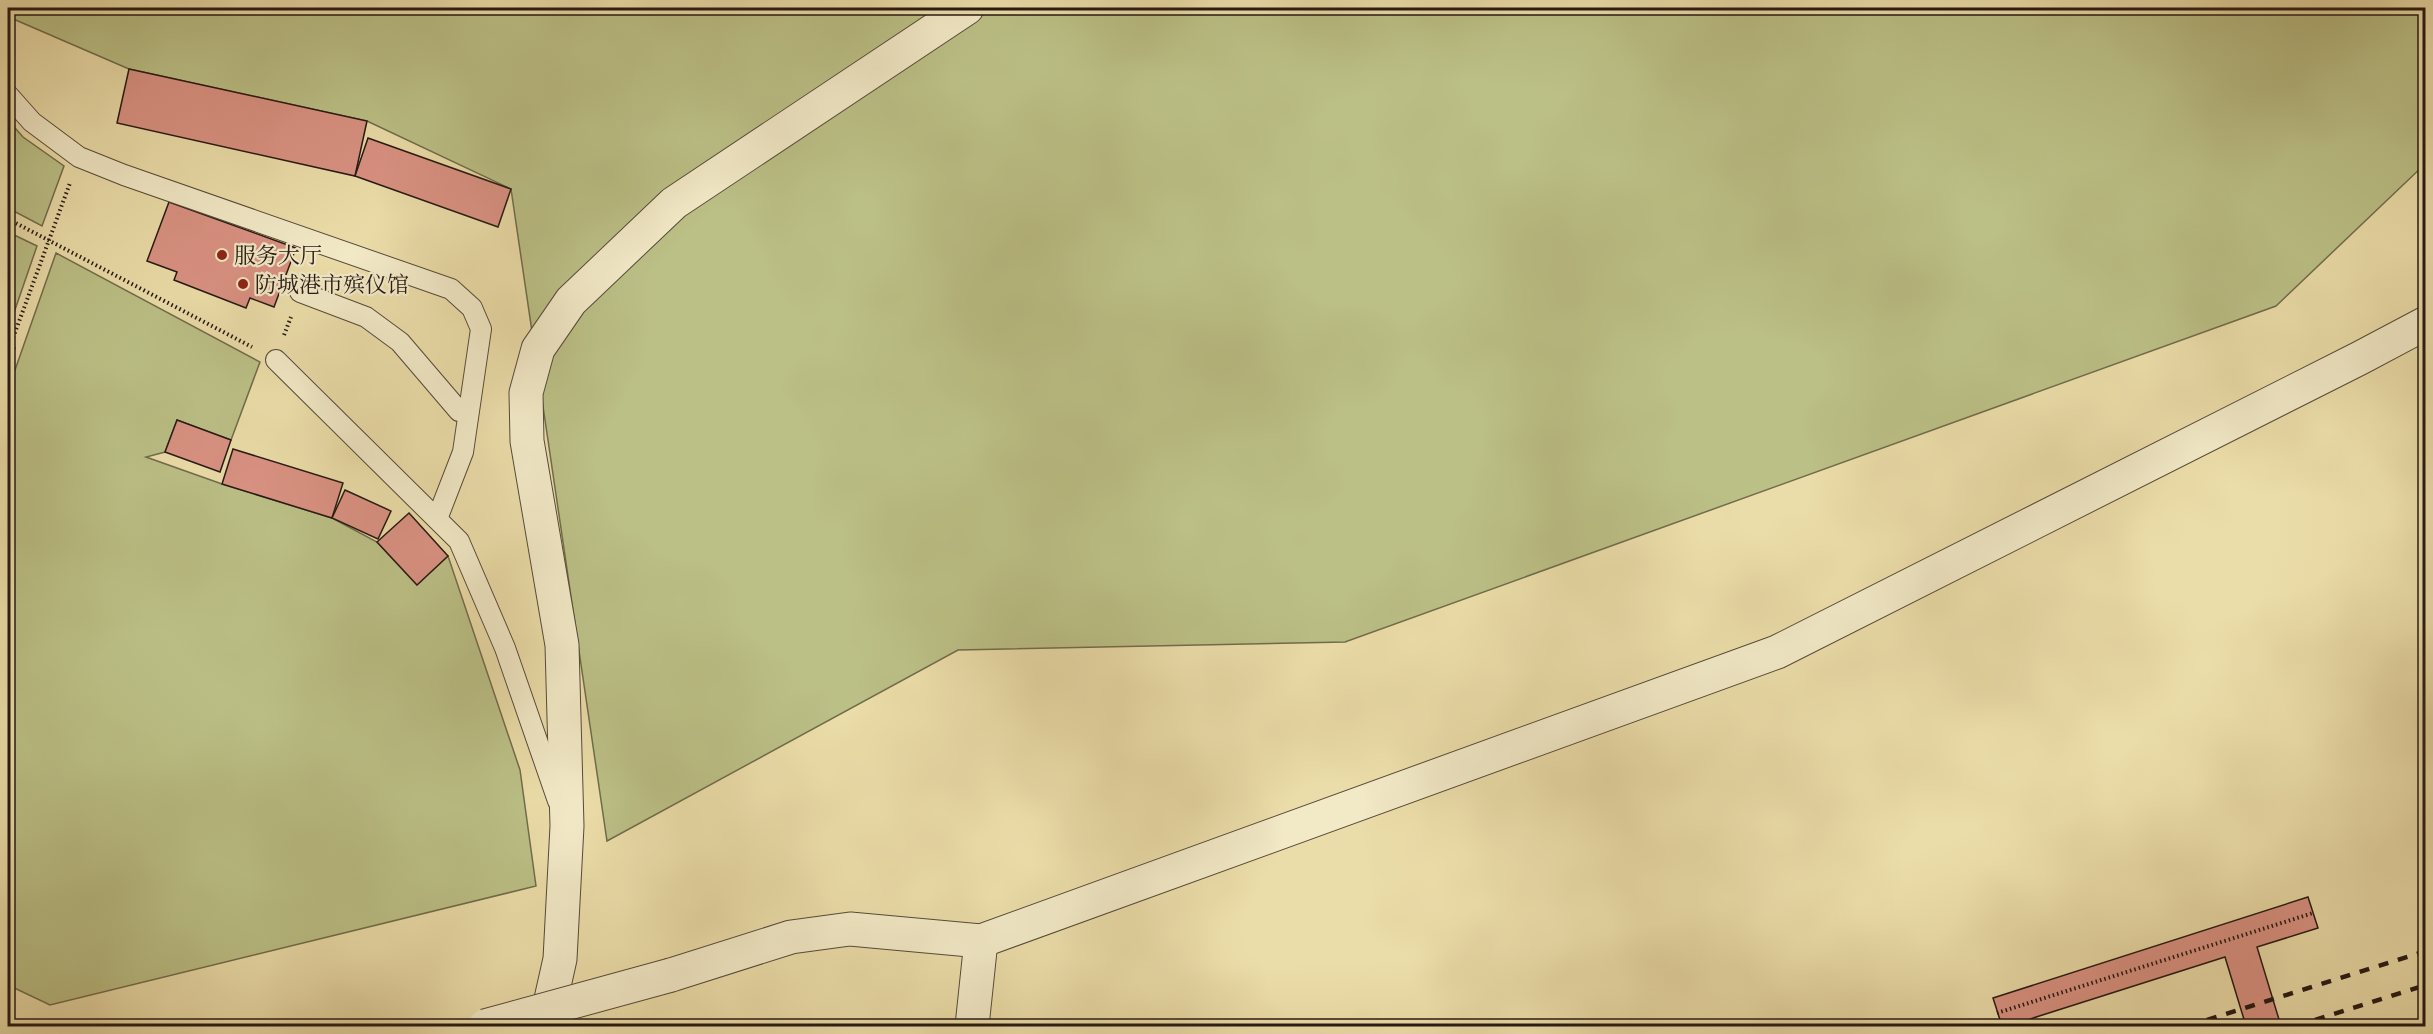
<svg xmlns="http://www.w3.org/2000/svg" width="2433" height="1034" font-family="'IM FELL Great Primer','Noto Serif SC',serif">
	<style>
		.green { fill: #bbc086; stroke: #706c4d; stroke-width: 1.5 }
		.building { fill: #da9283; stroke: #261914; stroke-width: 1.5 }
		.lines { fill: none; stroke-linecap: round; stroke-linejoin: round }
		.lane-casing { stroke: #574a39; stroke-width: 22 }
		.street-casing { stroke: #574a39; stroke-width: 35 }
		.path { stroke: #261914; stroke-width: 4; stroke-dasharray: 1.5 3; stroke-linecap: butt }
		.lane { stroke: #f2e9c7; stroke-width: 20 }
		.street { stroke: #f2e9c7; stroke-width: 33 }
		.rail { stroke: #261914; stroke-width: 4.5; stroke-dasharray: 10 10; stroke-linecap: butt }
		.street-bridge-casing { stroke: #574a39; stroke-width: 35; stroke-linecap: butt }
		.street-bridge { stroke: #f2e9c7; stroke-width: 33 }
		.poi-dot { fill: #8f2418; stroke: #f2e9c7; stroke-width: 2 }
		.labels { text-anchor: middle; stroke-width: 4.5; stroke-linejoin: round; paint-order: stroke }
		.poi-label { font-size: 22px; fill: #261914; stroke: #f2e9c7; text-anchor: start }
	</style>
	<rect width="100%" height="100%" fill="#ebdda9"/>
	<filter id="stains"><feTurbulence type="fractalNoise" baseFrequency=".00333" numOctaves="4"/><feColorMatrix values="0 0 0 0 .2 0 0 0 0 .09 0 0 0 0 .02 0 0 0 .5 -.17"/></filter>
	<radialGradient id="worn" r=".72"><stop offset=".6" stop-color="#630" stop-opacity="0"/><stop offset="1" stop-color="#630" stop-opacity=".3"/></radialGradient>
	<g class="green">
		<path d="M14,8H2425V164L2276,306L1345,642L958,650L607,841L511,189L367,121L129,69L11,18Z"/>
		<path d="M8,120L23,137L64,166L42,226L8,208Z"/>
		<path d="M8,232L37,246L8,330Z"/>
		<path d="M56,253L260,362L231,440L177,420L165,452L146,457L222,484L332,518L377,542L417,585L448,556L520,770L536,886L50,1005L8,985V390Z"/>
	</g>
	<g class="building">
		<path d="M129,69L367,121L355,176L117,123Z"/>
		<path d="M368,138L511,189L498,227L355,176Z"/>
		<path d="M169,202L296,248L274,307L250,298L246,308L174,280L177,272L147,261Z"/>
		<path d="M8,345L15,348L8,369Z"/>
		<path d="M177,420L231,440L220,472L165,452Z"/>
		<path d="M233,449L343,483L332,518L222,484Z"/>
		<path d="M345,490L391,511L378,539L332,518Z"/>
		<path d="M409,513L448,556L417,585L377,542Z"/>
		<path d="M2308,897L2318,928L2257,947L2281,1026H2246L2225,957L2008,1026H2002L1993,998Z"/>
	</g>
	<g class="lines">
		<g class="lane-casing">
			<g id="lane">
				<path d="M8,95L32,122L79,157L124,175L451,289L472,308L481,329L463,452L437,519"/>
				<path d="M300,292L366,317L400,342L459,411"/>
				<path d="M276,360L459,541L505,648L558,801"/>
			</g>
		</g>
		<g class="street-casing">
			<g id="street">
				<path d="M671,975L791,937L850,929L981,941"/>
				<path d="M545,1026L560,959L567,826L562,645L527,441L526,393L538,349L571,301L674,203L967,8"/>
				<path d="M972,1026L981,941L1777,652L2360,358L2426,323"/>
			</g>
		</g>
		<g class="path">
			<path d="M8,219L252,347"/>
			<path d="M284,335L291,317"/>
			<path d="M10,346L70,183"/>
			<path d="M1997,1013L2313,913"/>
		</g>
		<use href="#lane" class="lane"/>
		<use href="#street" class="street"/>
		<g class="rail">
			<path d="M2188,1026L2426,951"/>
			<path d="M2296,1026L2426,985"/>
			<path d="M2410,1026L2426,1022"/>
		</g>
		<g class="street-bridge-casing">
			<path id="street-bridge" d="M485,1026L671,975"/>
		</g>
		<use href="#street-bridge" class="street-bridge"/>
	</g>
	<g class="poi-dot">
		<circle cx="222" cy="255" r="6"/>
		<circle cx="243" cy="284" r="6"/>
	</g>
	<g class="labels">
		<g class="poi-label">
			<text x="234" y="263">服务大厅</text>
			<text x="255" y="292">防城港市殡仪馆</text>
		</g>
	</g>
	<rect width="2433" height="1034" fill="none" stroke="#ebdda9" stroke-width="30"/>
	<rect x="9" y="9" width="2415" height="1016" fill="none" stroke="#261914" stroke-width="3"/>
	<rect x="15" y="15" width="2403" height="1004" fill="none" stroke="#261914" stroke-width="1.5"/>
	<rect width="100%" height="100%" filter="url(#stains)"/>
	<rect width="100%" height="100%" fill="url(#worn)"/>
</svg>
